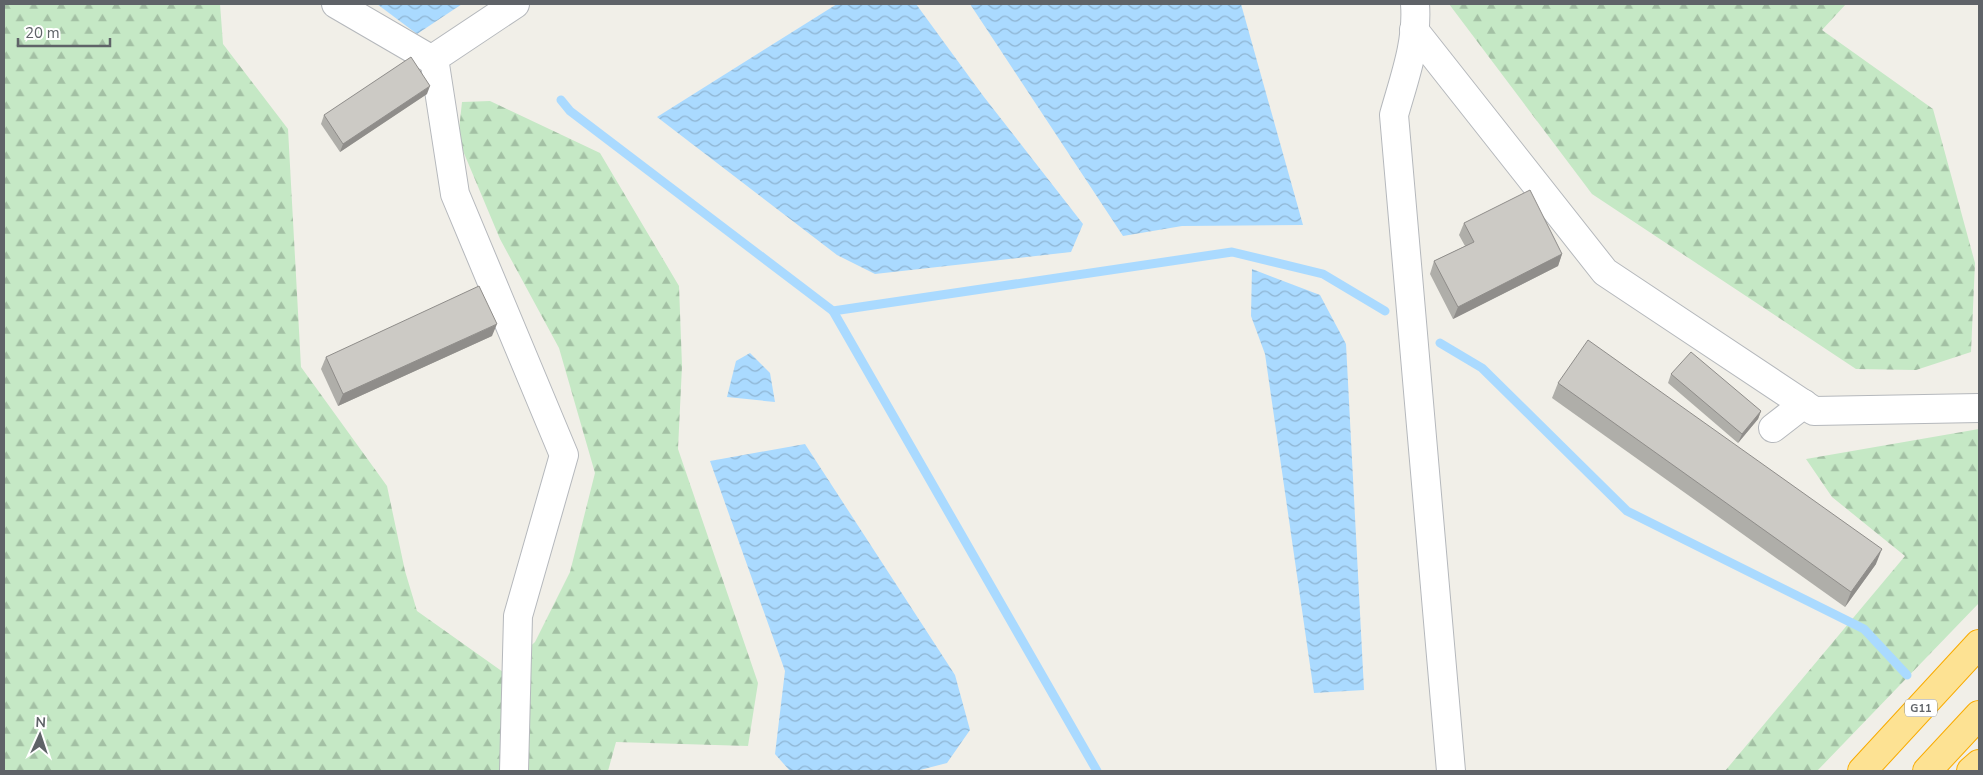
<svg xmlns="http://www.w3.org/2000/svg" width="1983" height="775" font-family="'Nunito Sans',sans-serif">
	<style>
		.forest { fill: url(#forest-firs) }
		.water { fill: url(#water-waves) }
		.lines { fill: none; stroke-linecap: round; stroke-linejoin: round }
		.stream { stroke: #aadaff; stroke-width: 9 }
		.minor-casing { stroke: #b5b8bc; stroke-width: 30 }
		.highway-casing { stroke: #f9ab00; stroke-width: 30 }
		.minor { stroke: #fff; stroke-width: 28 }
		.highway { stroke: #fde293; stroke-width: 28 }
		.wall { fill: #afaea9 }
		.shaded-wall { fill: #8f8d8a }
		.building { fill: #cccac5; stroke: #8f8d8a }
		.labels { text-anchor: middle; stroke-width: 4.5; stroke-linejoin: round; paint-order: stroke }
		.shield { fill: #fff; stroke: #8f9295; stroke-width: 1 }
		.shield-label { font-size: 11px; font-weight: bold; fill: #5f6368 }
	</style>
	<defs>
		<pattern id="forest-firs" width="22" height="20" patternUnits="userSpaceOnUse" patternTransform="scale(1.25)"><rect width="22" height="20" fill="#c5e8c5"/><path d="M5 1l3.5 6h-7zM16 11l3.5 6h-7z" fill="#a3c0a4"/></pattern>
		<pattern id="water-waves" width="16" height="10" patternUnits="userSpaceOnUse" patternTransform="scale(1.25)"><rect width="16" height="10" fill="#aadaff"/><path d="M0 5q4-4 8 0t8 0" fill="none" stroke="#8eb4d2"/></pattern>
	</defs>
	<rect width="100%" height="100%" fill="#f1efe8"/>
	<g class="forest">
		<path d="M4,4H220L223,44L288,129L301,367L387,486L405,571L417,611L503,672L535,642L570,572L595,473L559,348L500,239L458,139L462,102L490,101L600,153L679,286L682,366L678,449L758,683L748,746L616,742L608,771H4Z"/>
		<path d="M1449,4H1846L1822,30L1933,109L1975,263L1971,352L1916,370L1856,369L1592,194Z"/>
		<path d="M1979,429V603L1817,771H1725L1905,556L1832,497L1806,459Z"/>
	</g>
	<g class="water">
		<path d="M377,4H462L417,34Z"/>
		<path d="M837,4H916L984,97L1083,224L1071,252L875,274L837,255L657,117Z"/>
		<path d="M970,4H1241L1303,225L1182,226L1123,236Z"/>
		<path d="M1252,269L1320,295L1346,344L1364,690L1314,693L1265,354L1251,316Z"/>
		<path d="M750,353L770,373L775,402L727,397L736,361Z"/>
		<path d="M805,444L955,675L970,730L947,763L916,771H790L775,754L785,671L710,461Z"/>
	</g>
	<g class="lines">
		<g class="stream">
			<path d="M561,100L570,111L833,311L1097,771"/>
			<path d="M833,311L1232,252L1323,274L1385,311"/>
			<path d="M1440,343L1482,368L1627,511L1864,629L1907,675"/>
		</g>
		<g class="minor-casing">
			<g id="minor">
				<path d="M336,4L434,61"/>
				<path d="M1415,4C1418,42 1404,79 1394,115L1451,771"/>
				<path d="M1414,30L1605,272L1814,411L1979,408"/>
				<path d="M1773,428L1804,404"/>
				<path d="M514,771L518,616L564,455L455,194L434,58L515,4"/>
			</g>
		</g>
		<g class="highway-casing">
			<g id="highway">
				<path d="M1862,771L1979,644"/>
				<path d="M1927,771L1979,715"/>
				<path d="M1971,771L1979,764"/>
			</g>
		</g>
		<use href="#minor" class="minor"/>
		<use href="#highway" class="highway"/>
	</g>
	<g class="wall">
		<path d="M427,94L340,152L321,124L324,115Z"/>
		<path d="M1464,223L1562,254L1558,266L1453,319L1430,274L1434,261L1465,246L1459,235Z"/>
		<path d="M492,336L338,406L321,369L326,357Z"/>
		<path d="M1671,374L1761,411L1758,419L1738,443L1668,383Z"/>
		<path d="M1558,383L1876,564L1845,607L1552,398Z"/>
	</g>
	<g class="shaded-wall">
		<path d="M430,86L427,94L340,152L343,144Z"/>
		<path d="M1562,254L1558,266L1453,319L1458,307Z"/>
		<path d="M497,324L492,336L338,406L343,394Z"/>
		<path d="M1761,411L1758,419L1738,443L1742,434Z"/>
		<path d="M1882,549L1876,564L1845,607L1851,592Z"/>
	</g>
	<g class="building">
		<path d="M411,57L430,86L343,144L324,115Z"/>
		<path d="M1530,190L1562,254L1458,307L1434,261L1474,242L1464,223Z"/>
		<path d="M479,286L497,324L343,394L326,357Z"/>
		<path d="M1588,340L1882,549L1851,592L1558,383Z"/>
		<path d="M1691,352L1761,411L1742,434L1671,374Z"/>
	</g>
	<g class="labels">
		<rect class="shield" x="1905" y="699.5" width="32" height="17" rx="4"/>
		<g class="shield-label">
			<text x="1921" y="712">G11</text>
		</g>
	</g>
	<rect width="1983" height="775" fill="none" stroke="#5f6368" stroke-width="10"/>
	<g transform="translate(40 735) rotate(3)" stroke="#ffffff" stroke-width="4" paint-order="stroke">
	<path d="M0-4L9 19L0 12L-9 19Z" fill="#5f6368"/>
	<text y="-8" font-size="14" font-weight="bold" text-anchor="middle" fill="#5f6368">N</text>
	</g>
	<path d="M18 38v8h92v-8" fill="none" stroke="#5f6368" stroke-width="2.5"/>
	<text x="25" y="38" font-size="15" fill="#5f6368" stroke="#ffffff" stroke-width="4" paint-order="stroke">20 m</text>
</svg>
